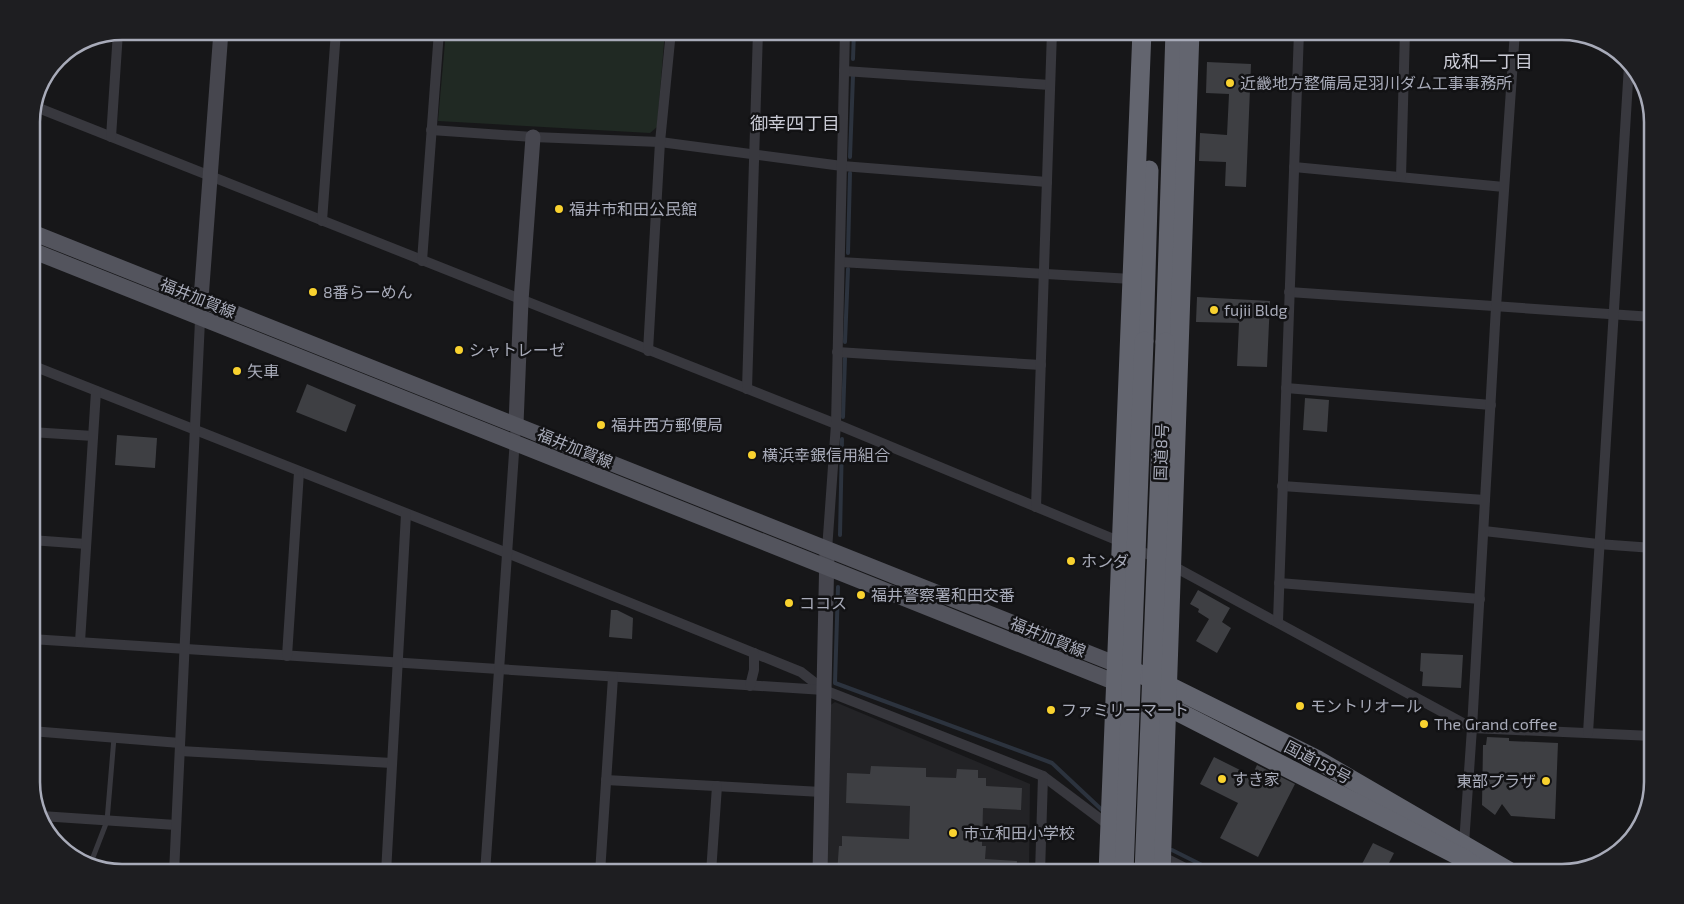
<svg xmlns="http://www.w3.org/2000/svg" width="1684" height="904" font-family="'Exo 2','Noto Sans JP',sans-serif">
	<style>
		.built { fill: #232326 }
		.green { fill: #202923 }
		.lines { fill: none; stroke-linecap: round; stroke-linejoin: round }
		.stream { stroke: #2c333e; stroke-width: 4 }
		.building { fill: #3e3f43 }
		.lane { stroke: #38383e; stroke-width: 5 }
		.street { stroke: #38383e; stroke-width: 10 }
		.secondary { stroke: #46464e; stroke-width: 15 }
		.primary { stroke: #53545d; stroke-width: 16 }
		.highway { stroke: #63656f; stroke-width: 19 }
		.highway-bridge { stroke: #63656f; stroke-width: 19 }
		.poi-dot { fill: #f9d22f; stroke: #121214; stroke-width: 2 }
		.labels { text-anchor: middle; stroke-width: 5; stroke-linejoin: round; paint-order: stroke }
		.poi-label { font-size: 16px; fill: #a8abb9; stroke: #121214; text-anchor: start }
		.street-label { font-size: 16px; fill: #a8abb9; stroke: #121214 }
		.neighbourhood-label { font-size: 18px; fill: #cacbd5; stroke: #121214 }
		.rim { fill: none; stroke: #a8abb9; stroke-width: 2.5 }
	</style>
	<rect width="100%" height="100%" fill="#171719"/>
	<path class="built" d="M835,702L1030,784L1029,873H826L829,706Z"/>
	<path class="green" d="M446,31H665L657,127L650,133L438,121Z"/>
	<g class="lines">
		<g class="stream">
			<path d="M853,59L854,31"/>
			<path d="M850,157L853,76"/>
			<path d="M848,253L850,173"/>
			<path d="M845,342L848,269"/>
			<path d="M843,417L845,358"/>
			<path d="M840,535L842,439"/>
			<path d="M838,587L835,683L1052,763L1102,810"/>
			<path d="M1172,850L1218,873"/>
		</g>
	</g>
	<g class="building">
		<path d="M1207,62L1251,64L1246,187L1225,186L1226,162L1199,161L1200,133L1227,135L1229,94L1206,93Z"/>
		<path d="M1197,297L1270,301L1267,367L1237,366L1239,323L1196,322Z"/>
		<path d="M307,384L356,405L346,432L296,412Z"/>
		<path d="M1305,398L1329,400L1327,432L1303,430Z"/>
		<path d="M117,435L157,438L155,468L115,465Z"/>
		<path d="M1198,590L1230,608L1222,622L1231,628L1217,653L1196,641L1209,619L1198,612L1199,609L1190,604Z"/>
		<path d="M611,610H617L633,618L632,639L609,637Z"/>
		<path d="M1421,653L1463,655L1461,688L1422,686L1423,672L1420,671Z"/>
		<path d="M1487,737L1509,738V741L1558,743L1555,819L1511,816L1502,804L1495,815L1482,805L1483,745H1486Z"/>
		<path d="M1214,757L1252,776L1257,765L1295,784L1258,857L1220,838L1238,803L1200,784Z"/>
		<path d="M871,766L926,768V777L956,778L957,769L978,770V778H986V786L1022,788L1021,810L983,808L982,846H986L985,859L1017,861L1016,873H837L839,846H842V836L909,839L910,806L846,803L847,773L870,774Z"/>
		<path d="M1373,843L1394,853L1384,873H1380L1362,864Z"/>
	</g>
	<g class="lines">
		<path class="lane" d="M90,865L107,821L114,738"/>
		<g class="street">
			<path d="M844,71L1050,85"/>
			<path d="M36,107L836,424L1121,542L1171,565L1472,728L1653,736"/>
			<path d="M431,130L533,137L660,142L842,166L1047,182"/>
			<path d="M111,137L118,32"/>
			<path d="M1294,167L1504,187"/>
			<path d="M1401,177L1405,31"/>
			<path d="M322,221L336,31"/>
			<path d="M422,261L439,31"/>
			<path d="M840,262L1132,279"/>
			<path d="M1289,292L1653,317"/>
			<path d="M648,351L660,142L671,31"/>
			<path d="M837,352L1041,365"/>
			<path d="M31,365L507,553L801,672L824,690L1043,776L1103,821L1110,823"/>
			<path d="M1286,388L1491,405"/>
			<path d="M747,389L758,31"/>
			<path d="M31,432L93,436"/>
			<path d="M1282,486L1485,500"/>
			<path d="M1036,507L1052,31"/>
			<path d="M1484,531L1598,544L1653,548"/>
			<path d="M31,540L86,544"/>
			<path d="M827,550L836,424L845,31"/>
			<path d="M1279,583L1480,599"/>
			<path d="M1278,621L1299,31"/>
			<path d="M31,639L824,690"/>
			<path d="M80,642L96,391"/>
			<path d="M287,656L299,472"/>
			<path d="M750,686L754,670V653"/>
			<path d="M31,731L180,743"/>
			<path d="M1588,733L1629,65"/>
			<path d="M180,751L392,763"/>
			<path d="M606,780L822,792"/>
			<path d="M41,816L176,825"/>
			<path d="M1161,856L1195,873"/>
			<path d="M174,873L201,299"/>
			<path d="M386,873L406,514"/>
			<path d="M485,873L516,424"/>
			<path d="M600,873L613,677"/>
			<path d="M711,873L717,786"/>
			<path d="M1040,873L1043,776"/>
			<path d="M1462,873L1472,728L1496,307L1515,31"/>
		</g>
		<g class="secondary">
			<path d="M201,299L221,31"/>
			<path d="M516,424L521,301L533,137"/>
			<path d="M820,873L827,550"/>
		</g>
		<g class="primary">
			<path d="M31,232L1118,665"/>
			<path d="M31,250L1117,683"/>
		</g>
		<g class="highway">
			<path d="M1144,341L1149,170"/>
			<path d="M1165,342L1175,31"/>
			<path d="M1118,665L1167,685L1316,759L1512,873"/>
			<path d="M1157,701L1463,858L1485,873"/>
			<path d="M1108,873L1142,31"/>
			<path d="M1161,873L1190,31"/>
		</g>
		<g class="highway-bridge">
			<path d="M1124,873L1144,341"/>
			<path d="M1144,873L1165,342"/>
		</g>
	</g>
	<g class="poi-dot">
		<circle cx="1230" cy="83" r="5"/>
		<circle cx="559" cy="209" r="5"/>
		<circle cx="313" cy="292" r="5"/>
		<circle cx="1214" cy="310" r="5"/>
		<circle cx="459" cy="350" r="5"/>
		<circle cx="237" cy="371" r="5"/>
		<circle cx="601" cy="425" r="5"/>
		<circle cx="752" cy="455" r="5"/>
		<circle cx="1071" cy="561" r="5"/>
		<circle cx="861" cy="595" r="5"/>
		<circle cx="789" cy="603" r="5"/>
		<circle cx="1300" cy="706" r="5"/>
		<circle cx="1051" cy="710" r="5"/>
		<circle cx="1424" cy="724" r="5"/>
		<circle cx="1222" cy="779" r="5"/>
		<circle cx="1546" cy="781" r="5"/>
		<circle cx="953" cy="833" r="5"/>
	</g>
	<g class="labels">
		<g class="poi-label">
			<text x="1240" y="89">近畿地方整備局足羽川ダム工事事務所</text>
			<text x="569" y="215">福井市和田公民館</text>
			<text x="323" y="298">8番らーめん</text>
			<text x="1224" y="316">fujii Bldg</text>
			<text x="469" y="356">シャトレーゼ</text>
			<text x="247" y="377">矢車</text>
			<text x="611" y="431">福井西方郵便局</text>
			<text x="762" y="461">横浜幸銀信用組合</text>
			<text x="1081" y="567">ホンダ</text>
			<text x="871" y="601">福井警察署和田交番</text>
			<text x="799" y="609">ココス</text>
			<text x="1310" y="712">モントリオール</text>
			<text x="1061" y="716">ファミリーマート</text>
			<text x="1434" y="730">The Grand coffee</text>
			<text x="1232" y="785">すき家</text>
			<text x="1536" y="787" text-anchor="end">東部プラザ</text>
			<text x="963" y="839">市立和田小学校</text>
		</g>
		<g class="street-label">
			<text transform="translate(198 298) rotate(22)" y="6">福井加賀線</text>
			<text transform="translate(575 448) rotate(22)" y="6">福井加賀線</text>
			<text transform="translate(1161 452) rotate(-88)" y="6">国道8号</text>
			<text transform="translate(1048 637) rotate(22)" y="6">福井加賀線</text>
			<text transform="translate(1318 762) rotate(28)" y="6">国道158号</text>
		</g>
		<g class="neighbourhood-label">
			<text x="1488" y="68">成和一丁目</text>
			<text x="795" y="130">御幸四丁目</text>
		</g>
	</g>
	<path d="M0 0H1684V904H0ZM122 40H1562A82 82 0 0 1 1644 122V782A82 82 0 0 1 1562 864H122A82 82 0 0 1 40 782V122A82 82 0 0 1 122 40Z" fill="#1e1e21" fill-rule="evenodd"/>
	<path class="rim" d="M122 40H1562A82 82 0 0 1 1644 122V782A82 82 0 0 1 1562 864H122A82 82 0 0 1 40 782V122A82 82 0 0 1 122 40Z"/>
</svg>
